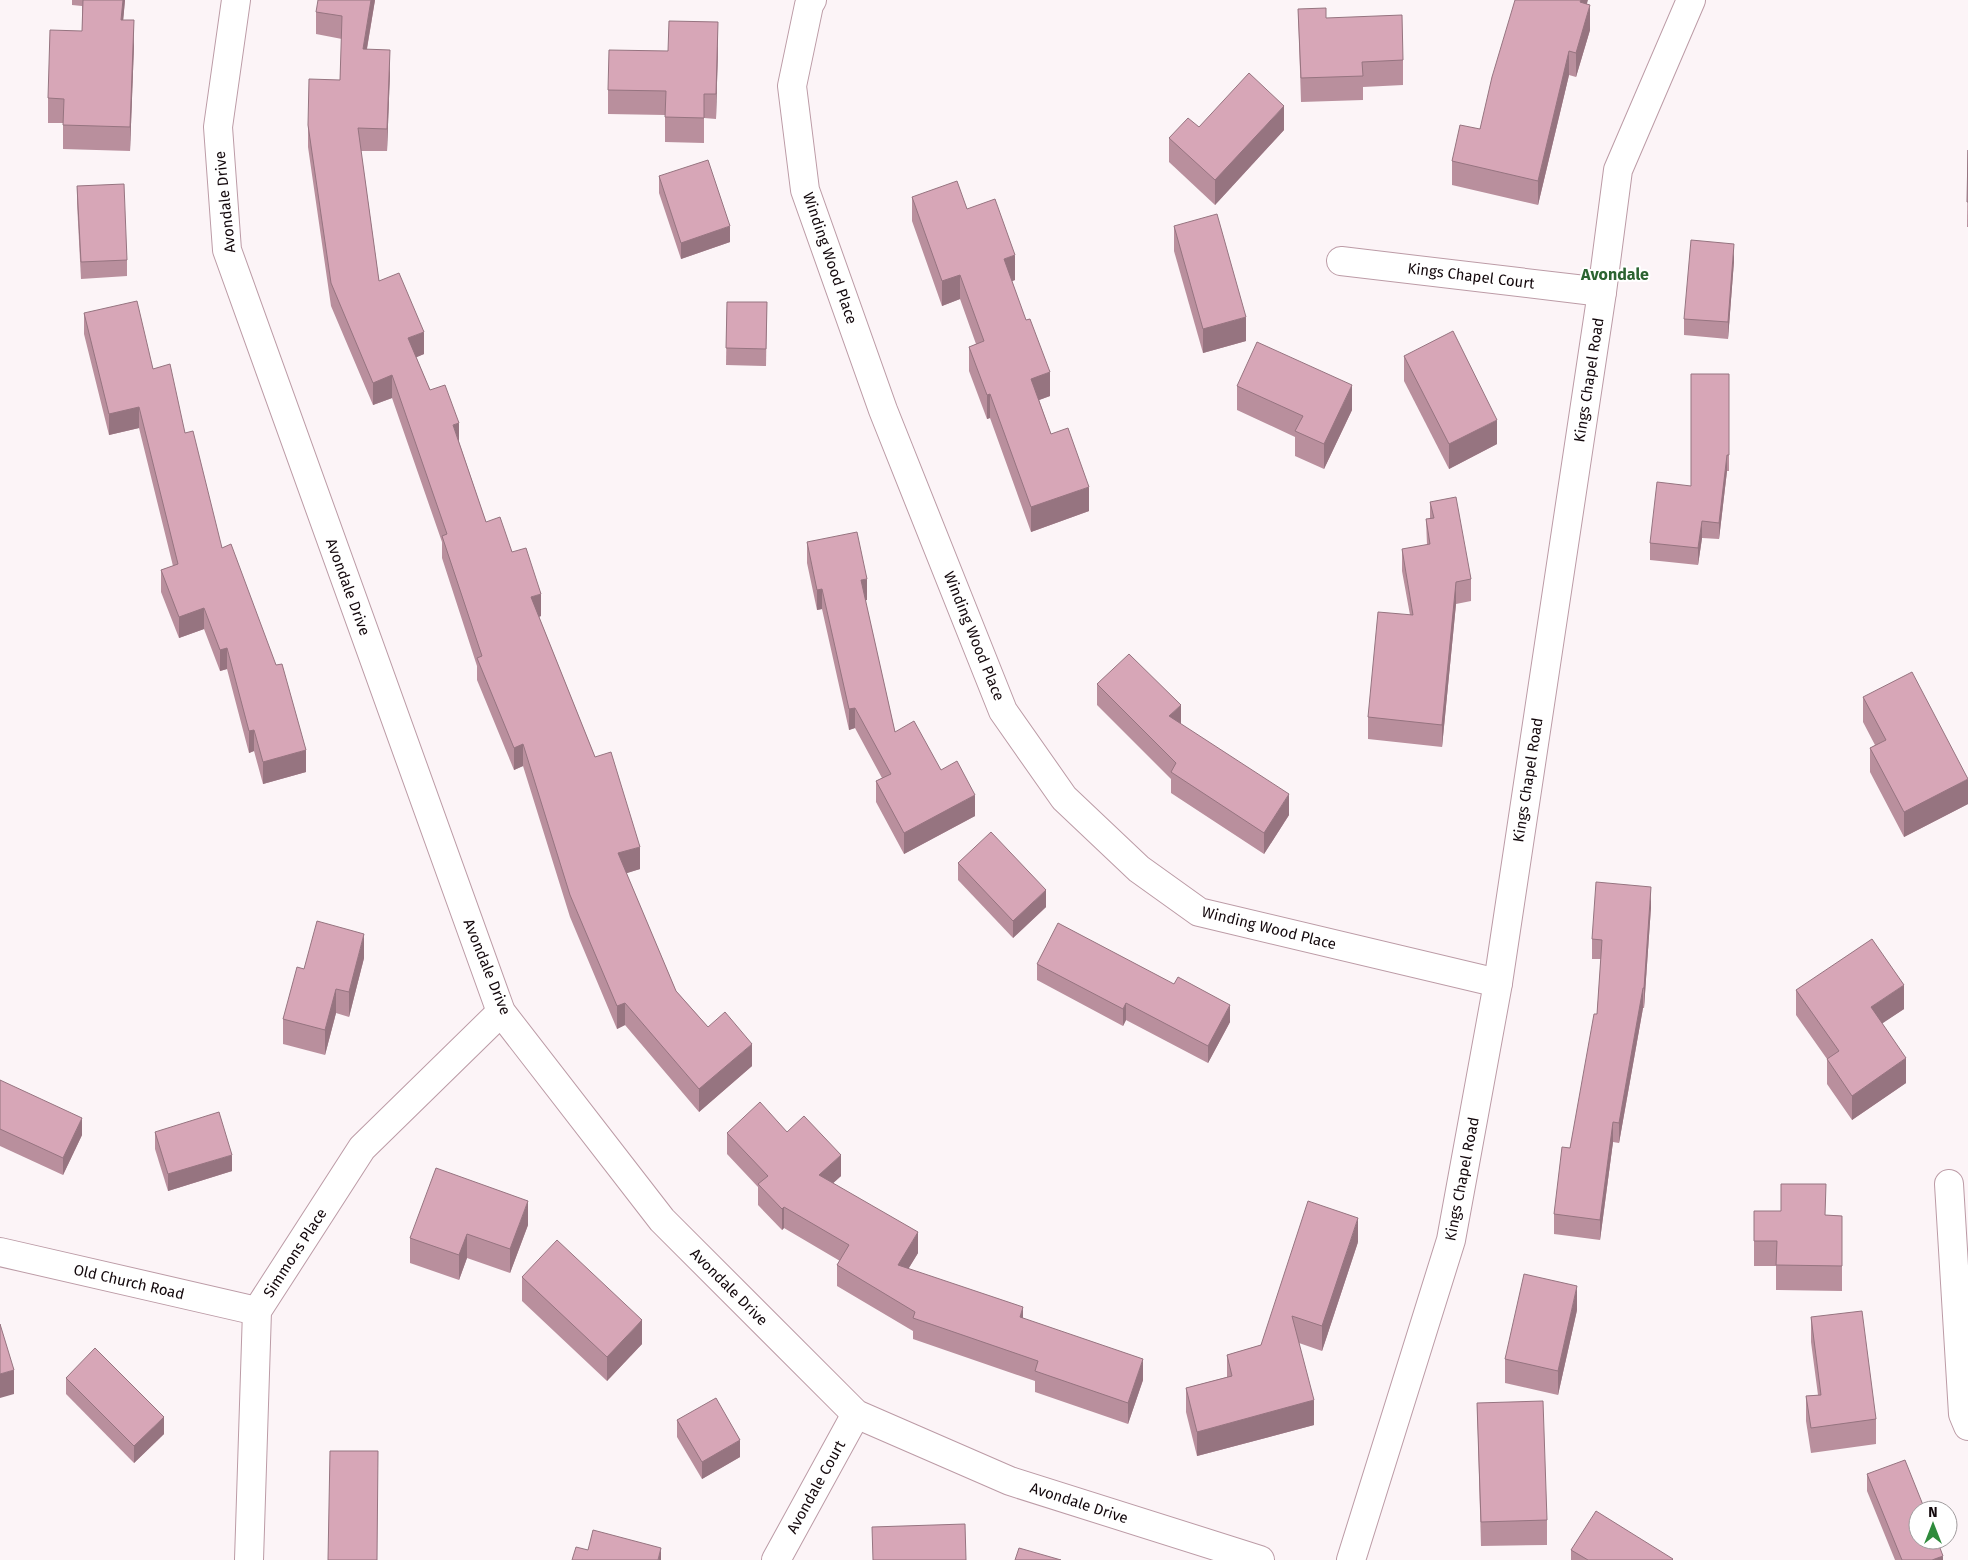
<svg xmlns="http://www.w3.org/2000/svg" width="1968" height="1560" font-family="'Fira Sans',sans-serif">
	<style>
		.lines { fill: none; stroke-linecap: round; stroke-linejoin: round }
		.minor-casing { stroke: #bc9ba6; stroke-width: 30 }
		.minor { stroke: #fff; stroke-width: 28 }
		.wall { fill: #b98f9d }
		.shaded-wall { fill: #967480 }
		.building { fill: #d7a6b7; stroke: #967480 }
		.labels { text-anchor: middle; stroke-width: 4; stroke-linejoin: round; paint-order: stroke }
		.street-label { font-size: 15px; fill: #13080c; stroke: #fff }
		.neighbourhood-label { font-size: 16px; font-weight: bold; fill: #2b6331; stroke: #fff }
	</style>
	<rect width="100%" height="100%" fill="#fcf4f7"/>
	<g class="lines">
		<g class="minor-casing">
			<g id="minor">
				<path d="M236,0L218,127L227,250L501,1012L662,1220L856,1414L1010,1481L1260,1560"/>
				<path d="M812,0L809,5L792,86L805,190L883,410L1003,711L1064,798L1139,869L1199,912L1498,983"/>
				<path d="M1341,261L1602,292"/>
				<path d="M1949,1184L1963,1414L1968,1426"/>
				<path d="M0,1252L257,1311"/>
				<path d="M249,1560L257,1311L362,1148L501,1012"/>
				<path d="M776,1560L856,1414"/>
				<path d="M1351,1560L1451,1240L1498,983L1602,292L1618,170L1691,0"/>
			</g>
		</g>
		<use href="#minor" class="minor"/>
	</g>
	<g class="wall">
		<path d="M72,0H125L123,20L134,45L130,151L63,149V123H48V98L82,31V6L72,5Z"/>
		<path d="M375,0L367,49L390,72L387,151H361L379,281L424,354L416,357L430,390L459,442L486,522L512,552L541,616L539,617L595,757L640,869L626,873L676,991L708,1027L752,1066L699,1112L625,1025L617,1029L570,917L523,766L514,770L477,680V666L442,558V542L392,398L373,405L331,306L308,147V125L340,80L342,39L316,34V12Z"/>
		<path d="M1587,4L1590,30L1576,77L1569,75L1538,205L1452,185V161Z"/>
		<path d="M1298,9L1326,18L1403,60V85L1363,87V100L1301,102Z"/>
		<path d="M718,47L716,119L704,118V143L665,142V115L608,114V90Z"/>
		<path d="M1199,127L1284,130L1215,205L1169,162V138Z"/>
		<path d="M1968,150V227H1967Z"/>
		<path d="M659,176L730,242L681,259L659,193Z"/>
		<path d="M77,186L127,260V276L81,279L77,203Z"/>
		<path d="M912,197L967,209L1015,280L1012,281L1050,396L1039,400L1051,434L1089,511L1031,532L990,418L987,419L969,371V347L976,344L960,299L942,306L912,221Z"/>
		<path d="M1174,226L1246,341L1203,353L1174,251Z"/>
		<path d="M1734,261L1728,339L1684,335V319Z"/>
		<path d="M727,302H767L766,366L726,365Z"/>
		<path d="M84,313L153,369L185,433L222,548L306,772L263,784L254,751L249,753L227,669L220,671L204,629L179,638L161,592V570L173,566L139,428L109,435L84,334Z"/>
		<path d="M1404,356L1497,444L1449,469L1404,381Z"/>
		<path d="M1729,374V471H1727L1719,539L1702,538L1698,565L1650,560V543L1691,486Z"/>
		<path d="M1237,386L1352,410L1324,469L1295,456V437L1237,410Z"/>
		<path d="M1430,502L1471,579V601L1456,604L1442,747L1368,739V717L1410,615L1402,571V549L1427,545L1426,519H1430Z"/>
		<path d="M807,542L867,600H865L895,732L941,770L975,816L904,854L876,802V781L882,778L855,728L849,730L822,609L817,610L807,563Z"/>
		<path d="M1097,684L1181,724L1289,815L1264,854L1171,793V779L1097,705Z"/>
		<path d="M1863,697L1968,804L1904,837L1870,772V748L1875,745L1863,722Z"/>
		<path d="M958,863L1046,907L1013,938L958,880Z"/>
		<path d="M1651,907L1644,1008H1643L1619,1143L1613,1142L1600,1240L1554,1234V1214L1570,1148L1597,1014L1601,959H1592V939Z"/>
		<path d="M364,958L349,1017L336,1013L325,1055L283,1044V1019L304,969Z"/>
		<path d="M1037,964L1174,984L1230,1022L1208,1063L1126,1020L1123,1026L1037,980Z"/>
		<path d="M1796,990L1904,1009L1882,1023L1906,1083L1852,1120L1827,1084V1059L1796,1015Z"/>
		<path d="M0,1080L82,1135L63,1175L0,1146Z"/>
		<path d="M155,1132L232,1171L168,1191L155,1149Z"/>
		<path d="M787,1132L841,1176L833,1183L918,1253L908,1269L1023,1318L1143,1380L1128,1424L1035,1392V1381L913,1339V1331L837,1286V1265L840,1261L784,1228L782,1230L758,1205V1187L727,1154V1133Z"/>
		<path d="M1754,1211L1842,1216V1291L1776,1290V1266H1754Z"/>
		<path d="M528,1225L510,1273L467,1258L459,1280L410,1263V1238Z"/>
		<path d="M1358,1242L1322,1351L1299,1343L1314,1425L1197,1456L1186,1412V1388L1227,1377V1355L1261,1345Z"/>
		<path d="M522,1277L642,1344L607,1381L522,1301Z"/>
		<path d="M1577,1310L1558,1395L1505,1383V1359Z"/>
		<path d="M1811,1317L1876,1419V1444L1811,1453L1806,1421V1396L1818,1395L1811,1342Z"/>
		<path d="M66,1378L164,1434L134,1463L66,1394Z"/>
		<path d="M1477,1403L1547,1520V1545L1481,1546Z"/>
		<path d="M677,1420L740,1457L702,1479L677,1437Z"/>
		<path d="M1867,1474L1943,1560H1895L1867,1491Z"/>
		<path d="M1571,1550L1673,1560H1571Z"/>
	</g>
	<g class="shaded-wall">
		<path d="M123,0H125L121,45V20Z"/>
		<path d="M371,0H375L363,71V49Z"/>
		<path d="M1581,0H1588L1580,27V2Z"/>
		<path d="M1590,5V30L1576,77V53Z"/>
		<path d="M134,20V45L130,151V127Z"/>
		<path d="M718,22V47L716,119V94Z"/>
		<path d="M390,50V72L387,151V129Z"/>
		<path d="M1569,51V75L1538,205V181Z"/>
		<path d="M1284,106V130L1215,205V180Z"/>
		<path d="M730,226V242L681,259V243Z"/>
		<path d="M1734,244V261L1728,339V322Z"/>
		<path d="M1015,255V280L1004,284V259Z"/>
		<path d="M960,275V299L942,306V281Z"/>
		<path d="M1246,317V341L1203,353V329Z"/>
		<path d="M424,332V354L408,361V338Z"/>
		<path d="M1050,372V396L1031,403V379Z"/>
		<path d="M392,375V398L373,405V383Z"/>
		<path d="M1352,385V410L1324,469V444Z"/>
		<path d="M990,394V418L987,419V395Z"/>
		<path d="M139,407V428L109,435V414Z"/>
		<path d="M1497,420V444L1449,469V444Z"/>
		<path d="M459,423V445L453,425Z"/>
		<path d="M1727,455V471L1719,539V523Z"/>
		<path d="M1089,487V511L1031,532V507Z"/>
		<path d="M1702,521V538L1698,565V548Z"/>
		<path d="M867,579V600L861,601V580Z"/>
		<path d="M1456,582V604L1442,747V725Z"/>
		<path d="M822,589V609L817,610V590Z"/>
		<path d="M541,594V616L531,619V597Z"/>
		<path d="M204,608V629L179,638V617Z"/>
		<path d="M227,648V669L220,671V650Z"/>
		<path d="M1181,705V727L1169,716Z"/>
		<path d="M855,708V728L849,730V709Z"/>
		<path d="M254,730V751L249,753V731Z"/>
		<path d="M523,744V766L514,770V748Z"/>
		<path d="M306,750V772L263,784V762Z"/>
		<path d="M1968,779V804L1904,837V812Z"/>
		<path d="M1289,794V815L1264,854V833Z"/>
		<path d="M975,795V816L904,854V833Z"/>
		<path d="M640,847V869L618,876V853Z"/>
		<path d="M1651,887V907L1644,1008V988Z"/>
		<path d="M1046,890V907L1013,938V921Z"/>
		<path d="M364,934V958L349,1017V992Z"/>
		<path d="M1904,985V1009L1871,1031V1007Z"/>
		<path d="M1643,988V1008L1619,1143V1123Z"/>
		<path d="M336,989V1013L325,1055V1030Z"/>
		<path d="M625,1003V1025L617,1029V1006Z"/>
		<path d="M1126,1003V1020L1123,1026V1009Z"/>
		<path d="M1230,1005V1022L1208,1063V1046Z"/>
		<path d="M752,1044V1066L699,1112V1089Z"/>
		<path d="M1906,1058V1083L1852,1120V1096Z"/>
		<path d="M82,1118V1135L63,1175V1158Z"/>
		<path d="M1613,1122V1142L1600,1240V1220Z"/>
		<path d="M232,1155V1171L168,1191V1174Z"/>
		<path d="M841,1155V1176L819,1196V1175Z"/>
		<path d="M528,1201V1225L510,1273V1249Z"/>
		<path d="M784,1207V1228L782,1230V1209Z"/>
		<path d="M1358,1218V1242L1322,1351V1326Z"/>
		<path d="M918,1232V1253L898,1286V1265Z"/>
		<path d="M467,1234V1258L459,1280V1255Z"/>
		<path d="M1577,1286V1310L1558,1395V1371Z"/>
		<path d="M1023,1307V1328L1020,1317Z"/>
		<path d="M642,1320V1344L607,1381V1357Z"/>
		<path d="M1143,1359V1380L1128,1424V1403Z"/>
		<path d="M14,1370V1394L0,1398V1374Z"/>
		<path d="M1314,1400V1425L1197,1456V1432Z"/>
		<path d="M164,1417V1434L134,1463V1446Z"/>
		<path d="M740,1440V1457L702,1479V1462Z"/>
		<path d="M661,1548V1560H658Z"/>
		<path d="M1943,1556V1560H1932Z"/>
	</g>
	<g class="building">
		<path d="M83,0H123L121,20H134L130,127L63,125L64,99L48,98L50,30L82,31Z"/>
		<path d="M318,0H371L363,49L390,50L387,129L358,128L379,281L399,273L424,332L408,338L430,390L445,385L459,423L453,425L486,522L500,517L512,552L526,548L541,594L531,597L595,757L611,752L640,847L618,853L676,991L708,1027L725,1012L752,1044L699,1089L625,1003L617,1006L570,895L523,744L514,748L477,658L482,656L442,536L447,534L392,375L373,383L331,283L308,125L309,79L340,80L342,16L316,12Z"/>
		<path d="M1515,0H1581L1580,2L1590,5L1576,53L1569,51L1538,181L1452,161L1460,125L1480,129L1492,77Z"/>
		<path d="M1326,8V18L1402,15L1403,60L1362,62L1363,76L1301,78L1298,9Z"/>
		<path d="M669,21L718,22L716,94H704V118L665,117L666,91L608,90L609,50L668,51Z"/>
		<path d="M1249,73L1284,106L1215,180L1169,138L1188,118L1199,127Z"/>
		<path d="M1968,150V202H1967Z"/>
		<path d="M708,160L730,226L681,243L659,176Z"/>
		<path d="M957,181L967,209L995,199L1015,255L1004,259L1026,320L1030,319L1050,372L1031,379L1051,434L1068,428L1089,487L1031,507L990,394L987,395L969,347L984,341L960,275L942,281L912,197Z"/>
		<path d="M124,184L127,260L81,262L77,186Z"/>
		<path d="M1217,214L1246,317L1203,329L1174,226Z"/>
		<path d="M1691,240L1734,244L1728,322L1684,319Z"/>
		<path d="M137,301L153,369L170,364L185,433L193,431L222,548L231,544L276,665L282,664L306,750L263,762L254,730L249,731L227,648L220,650L204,608L179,617L161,570L178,564L139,407L109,414L84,313Z"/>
		<path d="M727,302H767L766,349L726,348Z"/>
		<path d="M1453,331L1497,420L1449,444L1404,356Z"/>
		<path d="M1257,342L1352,385L1324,444L1295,431L1303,416L1237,386Z"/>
		<path d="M1691,374H1729V455H1727L1719,523L1702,521L1698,548L1650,543L1657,482L1691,486Z"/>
		<path d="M1456,497L1471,579L1456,582L1442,725L1368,717L1378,612L1413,615L1402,549L1430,544L1426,519L1434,518L1430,502Z"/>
		<path d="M857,532L867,579L861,580L895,732L914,721L941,770L957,761L975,795L904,833L876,781L891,774L855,708L849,709L822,589L817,590L807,542Z"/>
		<path d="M1129,654L1181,705L1169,716L1289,794L1264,833L1171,772L1176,763L1097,684Z"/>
		<path d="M1912,672L1968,779L1904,812L1870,748L1886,740L1863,697Z"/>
		<path d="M991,832L1046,890L1013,921L958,863Z"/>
		<path d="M1596,882L1651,887L1644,988H1643L1619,1123L1613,1122L1600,1220L1554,1214L1562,1147L1570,1148L1594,1014H1597L1602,940L1592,939Z"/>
		<path d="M317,921L364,934L349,992L336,989L325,1030L283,1019L297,967L304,969Z"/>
		<path d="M1058,923L1174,984L1178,977L1230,1005L1208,1046L1126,1003L1123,1009L1037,964Z"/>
		<path d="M1872,939L1904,985L1871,1007L1906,1058L1852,1096L1827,1059L1839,1051L1796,990Z"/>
		<path d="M0,1080L82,1118L63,1158L0,1129Z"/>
		<path d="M760,1102L787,1132L804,1116L841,1155L819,1175L918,1232L898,1265L1023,1307L1020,1317L1143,1359L1128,1403L1035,1371L1038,1361L913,1318L915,1312L837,1265L849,1245L784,1207L782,1209L758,1184L768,1176L727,1133Z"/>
		<path d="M219,1112L232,1155L168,1174L155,1132Z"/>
		<path d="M436,1168L528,1201L510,1249L467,1234L459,1255L410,1238Z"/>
		<path d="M1781,1184H1826L1825,1215L1842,1216V1266L1776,1265L1777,1241H1754V1211H1781Z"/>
		<path d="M1308,1201L1358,1218L1322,1326L1292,1316L1314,1400L1197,1432L1186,1388L1232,1376L1227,1355L1261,1345Z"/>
		<path d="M557,1240L642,1320L607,1357L522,1277Z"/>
		<path d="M1524,1274L1577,1286L1558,1371L1505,1359Z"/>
		<path d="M1862,1311L1876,1419L1811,1428L1806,1396L1821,1395L1811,1317Z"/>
		<path d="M0,1324L14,1370L0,1374Z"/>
		<path d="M95,1348L164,1417L134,1446L66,1378Z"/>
		<path d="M716,1398L740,1440L702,1462L677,1420Z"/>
		<path d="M1543,1401L1547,1520L1481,1522L1477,1403Z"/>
		<path d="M330,1451H378L377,1560H328Z"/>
		<path d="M1905,1460L1925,1510H1918V1540H1937L1943,1556L1932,1560H1902L1867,1474Z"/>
		<path d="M1596,1511L1673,1559L1672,1560H1588L1571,1550Z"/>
		<path d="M965,1524L966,1560H873L872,1527Z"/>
		<path d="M593,1530L661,1548L658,1560H572L576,1547L588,1550Z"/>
		<path d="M1019,1548L1061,1560H1015Z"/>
	</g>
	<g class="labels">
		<g class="street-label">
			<text transform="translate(225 202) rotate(-96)" y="5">Avondale Drive</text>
			<text transform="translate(830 258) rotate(71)" y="5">Winding Wood Place</text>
			<text transform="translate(1471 276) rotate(7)" y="5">Kings Chapel Court</text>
			<text transform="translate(1589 380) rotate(-81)" y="5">Kings Chapel Road</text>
			<text transform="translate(348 587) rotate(70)" y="5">Avondale Drive</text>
			<text transform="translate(974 636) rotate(68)" y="5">Winding Wood Place</text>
			<text transform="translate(1528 780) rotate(-81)" y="5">Kings Chapel Road</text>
			<text transform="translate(1269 928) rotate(14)" y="5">Winding Wood Place</text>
			<text transform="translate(487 967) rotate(68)" y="5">Avondale Drive</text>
			<text transform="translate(1462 1179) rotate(-79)" y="5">Kings Chapel Road</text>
			<text transform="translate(295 1253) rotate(-57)" y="5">Simmons Place</text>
			<text transform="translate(129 1282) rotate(13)" y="5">Old Church Road</text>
			<text transform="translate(729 1287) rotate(45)" y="5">Avondale Drive</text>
			<text transform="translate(816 1487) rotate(-61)" y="5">Avondale Court</text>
			<text transform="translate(1079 1503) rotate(18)" y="5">Avondale Drive</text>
		</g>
		<g class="neighbourhood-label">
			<text x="1615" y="280">Avondale</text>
		</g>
	</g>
	<g transform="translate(1933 1525)"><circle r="24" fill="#ffffff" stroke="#a19c9e"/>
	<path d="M0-4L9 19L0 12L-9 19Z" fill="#2f8b3c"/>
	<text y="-8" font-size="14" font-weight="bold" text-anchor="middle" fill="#13080c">N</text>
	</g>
</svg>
